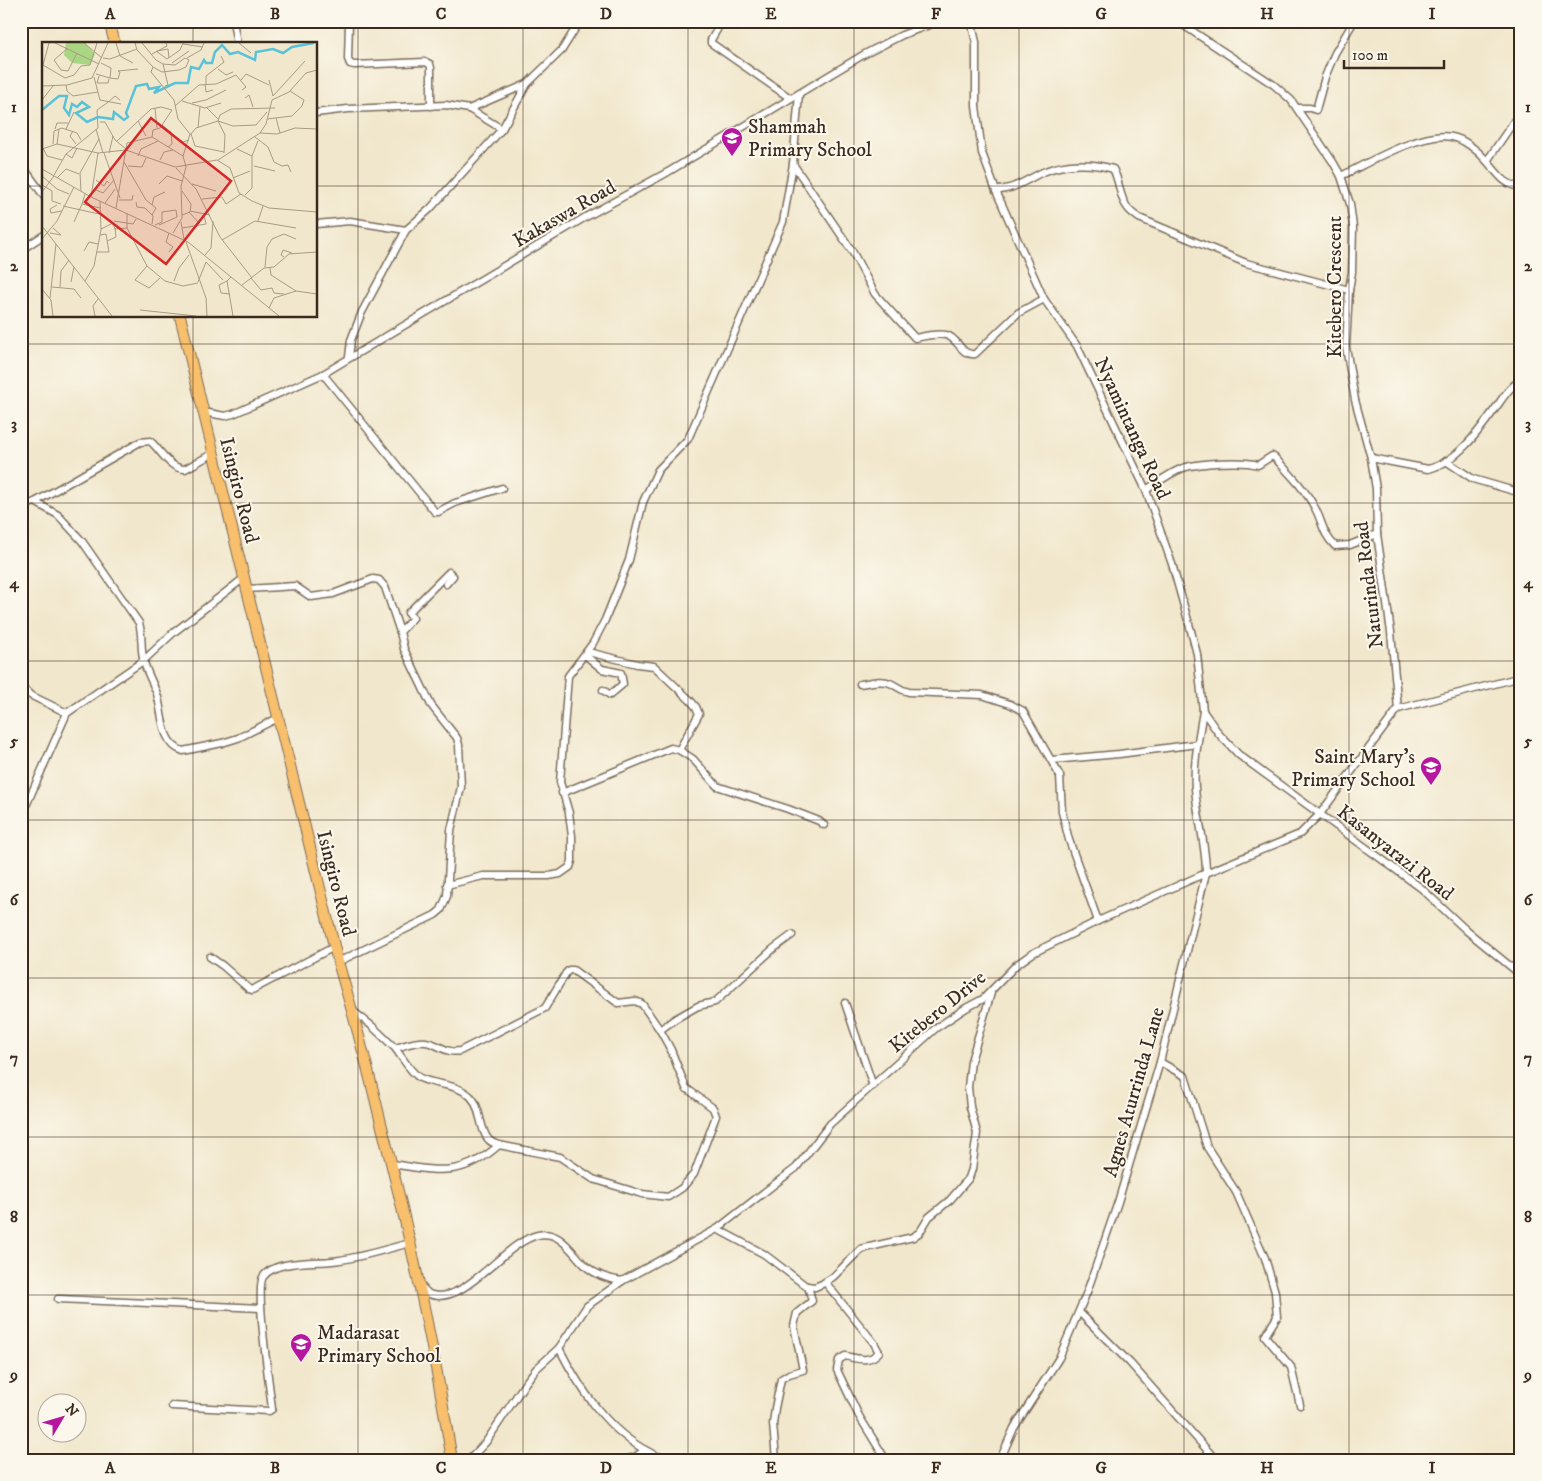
<svg xmlns="http://www.w3.org/2000/svg" width="1542" height="1481" font-family="'IM FELL DW Pica',serif">
	<style>
		.lines { fill: none; stroke-linecap: round; stroke-linejoin: round }
		.street-casing { stroke: #7b6c5b; stroke-width: 9 }
		.primary-casing { stroke: #7b6c5b; stroke-width: 12 }
		.street { stroke: #fff; stroke-width: 6 }
		.primary { stroke: #f8bf6c; stroke-width: 10 }
		.grid { fill: none; stroke: #3b2a1e; stroke-width: 1; stroke-opacity: 0.55 }
		.labels { text-anchor: middle; stroke-width: 4; stroke-linejoin: round; paint-order: stroke }
		.poi-label { font-size: 20px; fill: #3b2a1e; stroke: #fbf7ec; text-anchor: start }
		.street-label { font-size: 20px; fill: #3b2a1e; stroke: #fbf7ec }
		.inset-river { fill: none; stroke: #5ac2d7; stroke-width: 2.5 }
		.inset-road { fill: none; stroke: #a89b86; stroke-width: 1 }
		.view { fill: #d62828; fill-opacity: 0.15; stroke: #d62828; stroke-width: 2.5 }
		.inset-edge { fill: none; stroke: #3b2a1e; stroke-width: 2.5 }
		.neatline { fill: none; stroke: #3b2a1e; stroke-width: 2 }
		.grid-label { font-size: 16px; text-anchor: middle; font-weight: bold; fill: #3b2a1e }
	</style>
	<rect width="100%" height="100%" fill="#fbf7ec"/>
	<filter id="ink" filterUnits="userSpaceOnUse"><feTurbulence type="fractalNoise" baseFrequency=".02" numOctaves="2"/><feDisplacementMap in="SourceGraphic" scale="10" xChannelSelector="R" yChannelSelector="G"/><feConvolveMatrix kernelMatrix="1 2 1 2 8 2 1 2 1" color-interpolation-filters="sRGB"/></filter>
	<filter id="wash" filterUnits="userSpaceOnUse"><feTurbulence type="fractalNoise" baseFrequency=".0096" numOctaves="4" result="noise"/><feDisplacementMap in="SourceGraphic" scale="20" xChannelSelector="R" yChannelSelector="G"/><feGaussianBlur stdDeviation="1.12" result="paint"/><feColorMatrix in="noise" values="0 0 0 0 0 0 0 0 0 0 0 0 0 0 0 0 0 1.4 0 .05"/><feComposite in="paint" operator="in"/></filter>
	<g filter="url(#wash)">
		<rect width="100%" height="100%" fill="#f1e7cc"/>
	</g>
	<g filter="url(#ink)">
		<g class="lines">
			<g class="street-casing">
				<g id="street">
					<path d="M233,21L237,44"/>
					<path d="M349,21L348,59L350,64L354,65L425,62L430,64L431,68V106"/>
					<path d="M722,21L711,40V43L790,98"/>
					<path d="M971,21L976,42V106L982,153L996,191L1044,299L1077,346L1146,490L1172,564L1191,631L1197,654L1203,711L1219,734L1239,755L1421,888L1467,931L1521,975"/>
					<path d="M1177,21L1274,85L1291,100L1333,162L1341,176L1350,204L1353,227L1352,272L1349,290L1346,347L1355,400L1371,458L1376,489L1377,534L1391,632L1398,709"/>
					<path d="M1297,108H1310L1316,110L1325,77L1335,53L1354,21"/>
					<path d="M469,109L527,84"/>
					<path d="M316,113L348,109L446,105L469,109L502,129"/>
					<path d="M1487,161L1521,111"/>
					<path d="M21,164L44,196"/>
					<path d="M793,164L852,251L875,294L915,338C924,336 937,333 946,335C959,338 960,356 975,354L1018,313L1044,299"/>
					<path d="M1341,176C1368,163 1422,131 1452,137C1464,139 1478,151 1486,160C1497,172 1504,186 1521,187"/>
					<path d="M996,191C1002,189 1009,189 1015,186C1025,182 1034,176 1043,172C1064,163 1092,162 1113,169C1120,181 1119,197 1127,207C1130,212 1135,215 1139,218L1246,263L1349,290"/>
					<path d="M316,224L350,221L406,230"/>
					<path d="M21,250L44,235"/>
					<path d="M349,357L351,340L362,312L406,230L430,209L502,129L527,84L562,50L580,21"/>
					<path d="M323,374L435,512H438L455,503L502,488"/>
					<path d="M203,412L225,416L233,414L323,374L584,218L668,172L863,55L902,35L929,25L935,21"/>
					<path d="M1371,458L1428,469C1456,463 1479,431 1495,409C1503,398 1509,387 1521,380"/>
					<path d="M1446,461L1473,479L1521,493"/>
					<path d="M1146,490C1158,482 1170,473 1183,468C1198,463 1244,460 1258,465L1272,456L1275,458C1289,473 1305,489 1315,508C1323,523 1322,533 1335,546L1350,545L1377,534"/>
					<path d="M35,502L58,515L82,541L139,623C143,636 140,649 144,662C147,673 153,683 157,694C163,712 160,744 183,751L222,743L238,738L278,718"/>
					<path d="M21,507L35,502L140,442L150,441C161,450 169,469 185,469L214,453"/>
					<path d="M247,589L295,586L311,597L333,594L373,579L379,580L385,587L400,632"/>
					<path d="M588,652L637,664L654,666L690,700L696,707L699,714L679,750"/>
					<path d="M21,653V659"/>
					<path d="M585,655L602,669L621,673L623,684L610,695L603,690"/>
					<path d="M860,684C869,683 881,679 890,683C897,686 899,690 909,692L982,695L1010,704L1023,711L1060,776L1062,812L1069,840L1098,921"/>
					<path d="M21,686L30,695L67,713"/>
					<path d="M1052,760L1119,754L1197,744"/>
					<path d="M562,793L671,748L679,750L693,759L717,786L788,809L819,821L824,825"/>
					<path d="M21,817L67,713L143,661L173,633L244,578"/>
					<path d="M447,885L483,876H549L560,874L570,867L572,861V836L569,813L560,782L568,676L593,643L605,620L629,560L643,502L658,470L688,439L783,222L793,164L799,94"/>
					<path d="M210,957L223,966L249,989L252,990L334,947"/>
					<path d="M338,962L435,915L441,910L447,896L451,830L461,787L459,745L457,738L431,705L404,649L400,632L413,618L408,613L449,572L453,576L446,584"/>
					<path d="M845,1003L873,1086"/>
					<path d="M353,1011L372,1026L395,1048C404,1046 416,1040 426,1042C439,1044 446,1054 460,1051L545,1008L566,973L569,970H573L618,1003L635,1001L642,1004L660,1030L671,1050L686,1088L713,1108L716,1116L694,1174L682,1188L668,1197L642,1194L593,1179L560,1157L499,1145C496,1144 492,1143 489,1140C480,1132 481,1107 471,1097C457,1083 437,1086 420,1078C410,1072 402,1057 395,1048"/>
					<path d="M660,1030L675,1019L698,1006L715,1002L773,949L792,935"/>
					<path d="M1160,1062L1185,1076L1207,1147L1236,1192L1265,1258L1275,1292L1277,1317L1265,1336L1291,1367L1300,1405"/>
					<path d="M392,1164C437,1171 462,1178 499,1145"/>
					<path d="M717,1229L764,1254L806,1286L815,1287L822,1284L833,1277L861,1249L913,1237L920,1232L929,1217L950,1200L969,1178L972,1169L977,1133L970,1107L968,1087L971,1061L991,993"/>
					<path d="M825,1282L874,1343L879,1352C870,1363 858,1359 845,1356L839,1360L837,1370L859,1416L886,1460"/>
					<path d="M421,1286C423,1288 426,1292 429,1294C464,1308 504,1242 538,1235C562,1230 572,1254 587,1267C597,1276 609,1279 622,1281L717,1229L780,1180L796,1168L830,1124L936,1028L966,1008L983,999L1016,965L1033,953L1098,921L1206,873L1300,834L1320,814L1398,709L1521,677"/>
					<path d="M58,1299L261,1308"/>
					<path d="M1079,1312L1130,1363L1216,1460"/>
					<path d="M559,1348C580,1389 608,1432 651,1453C657,1457 666,1458 673,1460"/>
					<path d="M172,1406L269,1411L272,1409C270,1389 255,1289 263,1277C274,1260 314,1263 332,1261C356,1259 386,1249 410,1243"/>
					<path d="M469,1460L486,1442L526,1382L536,1369L559,1348L587,1306L622,1281"/>
					<path d="M624,1460L635,1457L645,1450"/>
					<path d="M776,1460L773,1424L775,1408L781,1379L789,1374L803,1370L794,1326L797,1313L812,1301L808,1286"/>
					<path d="M1000,1460L1014,1428L1059,1358L1087,1292L1118,1202L1160,1062L1206,873C1206,844 1197,817 1195,788C1193,763 1199,736 1203,711"/>
				</g>
			</g>
			<g class="primary-casing">
				<g id="primary">
					<path d="M109,21L115,44"/>
					<path d="M180,316L338,962C354,1016 368,1069 381,1123C410,1235 434,1346 452,1460"/>
				</g>
			</g>
			<use href="#street" class="street"/>
			<use href="#primary" class="primary"/>
		</g>
	</g>
	<path class="grid" d="M193,21V44M358,21V1460M523,21V1460M688,21V1460M854,21V1460M1019,21V1460M1184,21V1460M1349,21V1460M21,186H44M316,186H1521M193,316V1460M21,344H1521M21,503H1521M21,661H1521M21,820H1521M21,978H1521M21,1137H1521M21,1295H1521"/>
	<defs>
		<g id="school-pin" transform="scale(1.125)"><path d="M0 17L-7.5 6A9.5 9.5 0 1 1 7.5 6Z" fill="#b5179e" stroke="#fbf7ec"/><path d="M0-5L7-2L0 1L-7-2ZM-4 1L0 2.5L4 1V4Q0 6-4 4Z" fill="#fff"/></g>
	</defs>
	<g fill-rule="evenodd">
		<use href="#school-pin" x="732" y="138"/>
		<use href="#school-pin" x="1431" y="767"/>
		<use href="#school-pin" x="301" y="1344"/>
	</g>
	<g class="labels">
		<g class="poi-label">
			<text x="748" y="133">Shammah<tspan x="748" dy="23">Primary School</tspan></text>
			<text x="1415" y="763" text-anchor="end">Saint Mary's<tspan x="1415" dy="23">Primary School</tspan></text>
			<text x="317" y="1339">Madarasat<tspan x="317" dy="23">Primary School</tspan></text>
		</g>
		<g class="street-label">
			<text transform="translate(564 213) rotate(-30)" y="7">Kakaswa Road</text>
			<text transform="translate(1334 287) rotate(-90)" y="7">Kitebero Crescent</text>
			<text transform="translate(1133 428) rotate(65)" y="7">Nyamintanga Road</text>
			<text transform="translate(240 490) rotate(76)" y="7">Isingiro Road</text>
			<text transform="translate(1368 585) rotate(-97)" y="7">Naturinda Road</text>
			<text transform="translate(1396 852) rotate(38)" y="7">Kasanyarazi Road</text>
			<text transform="translate(337 883) rotate(76)" y="7">Isingiro Road</text>
			<text transform="translate(937 1011) rotate(-39)" y="7">Kitebero Drive</text>
			<text transform="translate(1133 1092) rotate(-74)" y="7">Agnes Aturrinda Lane</text>
		</g>
	</g>
	<g transform="translate(42 42)">
		<rect width="275" height="275" fill="#f1e7cc"/>
		<path d="M24,1H43L53,12L48,23L30,21L22,13Z" fill="#a9d682"/>
		<path class="inset-river" d="M0,68L17,54H25L22,66L27,73L30,62L35,65L40,60L47,65L34,71L45,80L56,75L71,77L72,70L82,78L86,75L84,71L94,44L105,42L107,47L117,45L112,51L133,41H146L149,25L157,27L162,18L164,21H170L173,10L180,3L188,12L196,10L213,18L214,10L231,7L241,11L250,5L272,1"/>
		<path class="inset-road" d="M7,1L1,23L23,36L32,33L39,24L48,23L55,1M13,1L57,22M42,1L60,16M74,1L78,14L91,21M93,1L95,8L111,25L109,30L132,58L136,77L148,92L141,114L144,125L139,144L140,176L131,191M100,1L114,18L121,22L133,23L143,16L147,18L144,25L137,28L120,30L111,25M197,1L209,11M141,2L161,5M26,6L12,18L19,28L26,29L35,11M114,9L125,17L138,8L141,1M115,9L126,7L127,16M110,12L125,4L124,1M61,16L68,17L95,7M145,16L159,8L162,1M130,21L147,9M121,22L126,43L123,44M176,27L184,33L191,30M76,29L96,27M54,32L68,36L69,26L59,21M194,33L204,45L200,48M57,34L55,41H66L67,37M52,35L58,58L79,62M68,36L76,37L78,30L76,29M199,38L204,32L227,43M227,38L231,54M163,42L164,50L171,48M164,42V34L182,20L179,14M24,43L25,49L31,54L56,50M0,44L25,43L50,36L66,1M231,54L263,19M203,56L207,53L211,65M0,58L11,44M140,59L163,66L179,61M65,61L73,54L78,58M150,61L164,58L184,48M133,64L157,43L174,42L194,33M113,66L115,86M165,66L176,77M234,76L238,91M225,77L250,74L260,64L262,58L248,49M96,79L104,94M176,79L191,84L214,83M176,79L183,93L182,111M58,80H63L73,98L84,107M120,83L129,90L130,102L126,105M214,83L225,70M156,86L158,65M13,87L15,81H26M24,87L32,70M54,87L61,111M31,89L28,94L34,102M218,91L235,92L253,86L275,87M129,92L141,100L147,98M149,92L153,104L182,110M148,93L154,86L176,79L178,73L189,67L233,66M110,95L111,88L118,86L130,68M110,95L141,114M213,95L226,105L232,120L240,124L246,123L249,130M75,99L109,67L119,65L130,68M11,102L12,89L20,86L35,91L39,98M15,102L17,87M1,106L5,114L20,118M0,107L15,102L56,111L84,108M195,107L210,114V146L203,153M84,108L133,125L175,118L188,126L197,151L210,159L227,166L275,170M62,111L78,156M67,111L71,94M24,112L30,116L35,106M96,114L99,107L116,99M210,114L216,99M118,118L122,110L131,108M176,118L218,91L224,82L230,58L247,50L264,31L275,28M82,120L104,158L114,166L110,173M86,124L100,125L104,116M212,124L233,129M134,126L154,147L178,195L210,236M0,127L49,155L146,200L237,274M12,133L24,112L56,86L55,68L65,61M0,134L15,147L27,152M15,136L24,127L37,132M191,136L208,129M54,138L62,144L65,139L67,141M117,142L125,134L140,139M150,142L174,149M0,143L10,149V159L19,162M52,147L61,151L72,138M39,149L38,131L57,97M140,149L149,162L148,170L140,173M0,150L12,134M43,152L40,162L58,166M49,155L56,111M160,157L180,155L184,162L199,152M77,158H90L91,153M94,160L95,165L103,166L111,174L110,182M63,161L73,147M15,163L8,167L9,171L20,169M110,163L112,155L123,150M21,164L57,172M74,166L85,101L110,95M148,169L168,173M147,170L156,180L154,182M85,171V186L105,224L123,239L141,244L156,241M72,179L91,182L94,177M216,179L221,164M32,180L40,162M139,180L142,197M113,183L120,180V170L134,168L135,175L117,183M0,184L70,274M140,186L164,182L162,173M59,187L71,181L73,187L85,186M8,191L19,193L11,186M0,197L15,179L32,145M180,198L213,179L254,186M65,199L74,195L73,186M144,200L164,256L165,274M42,209L47,200L56,202M55,210H67L64,192L58,193M127,210L131,205L124,200L127,191M163,213L169,206L171,179M242,215L239,213L241,208L250,211M164,220L181,238M105,224L93,238L107,246L118,236M223,225L225,205L230,197L242,192L254,197M228,226L229,233L254,249L275,252M189,235L185,239L191,274M209,236L219,248L230,246L232,251L242,252M43,239L52,224L59,188L58,160M132,239L137,226L147,213M185,239L177,243L179,251L188,252M29,240L32,225M156,240L164,220M200,243L222,226L232,225L247,212L275,210M10,245L32,247L39,256M18,245L19,229L27,218M0,247L9,258L11,274M8,256L14,202M227,266L232,256L254,249M98,268L154,274M53,274L51,264L56,257"/>
		<path class="view" d="M109,76L189,139L124,222L43,160Z"/>
		<rect width="275" height="275" class="inset-edge"/>
	</g>
	<rect width="1542" height="1481" fill="none" stroke="#fbf7ec" stroke-width="55"/>
	<g transform="translate(62 1418) rotate(52)"><circle r="24" fill="#fbf7ec" stroke="#aea59a"/>
	<path d="M0-4L9 19L0 12L-9 19Z" fill="#b5179e"/>
	<text y="-8" font-size="14" font-weight="bold" text-anchor="middle" fill="#3b2a1e">N</text>
	</g>
	<path d="M1344 60v8h100v-8" fill="none" stroke="#3b2a1e" stroke-width="2.5"/>
	<text x="1352" y="60" font-size="15" fill="#3b2a1e" stroke="#fbf7ec" stroke-width="4" paint-order="stroke">100 m</text>
	<rect x="28" y="28" width="1486" height="1426" class="neatline"/>
	<g class="grid-label">
		<text x="110" y="19">A</text>
		<text x="275" y="19">B</text>
		<text x="441" y="19">C</text>
		<text x="606" y="19">D</text>
		<text x="771" y="19">E</text>
		<text x="936" y="19">F</text>
		<text x="1101" y="19">G</text>
		<text x="1267" y="19">H</text>
		<text x="1432" y="19">I</text>
		<text x="14" y="112">1</text>
		<text x="1528" y="112">1</text>
		<text x="14" y="271">2</text>
		<text x="1528" y="271">2</text>
		<text x="14" y="429">3</text>
		<text x="1528" y="429">3</text>
		<text x="14" y="588">4</text>
		<text x="1528" y="588">4</text>
		<text x="14" y="746">5</text>
		<text x="1528" y="746">5</text>
		<text x="14" y="905">6</text>
		<text x="1528" y="905">6</text>
		<text x="14" y="1063">7</text>
		<text x="1528" y="1063">7</text>
		<text x="14" y="1222">8</text>
		<text x="1528" y="1222">8</text>
		<text x="14" y="1380">9</text>
		<text x="1528" y="1380">9</text>
		<text x="110" y="1473">A</text>
		<text x="275" y="1473">B</text>
		<text x="441" y="1473">C</text>
		<text x="606" y="1473">D</text>
		<text x="771" y="1473">E</text>
		<text x="936" y="1473">F</text>
		<text x="1101" y="1473">G</text>
		<text x="1267" y="1473">H</text>
		<text x="1432" y="1473">I</text>
	</g>
</svg>
